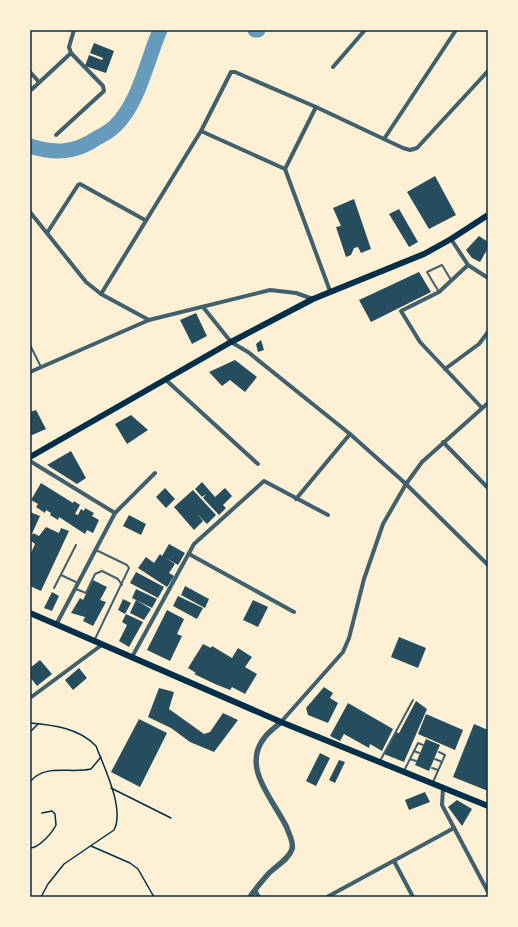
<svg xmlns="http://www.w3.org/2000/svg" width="518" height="927" font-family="'IBM Plex Sans',sans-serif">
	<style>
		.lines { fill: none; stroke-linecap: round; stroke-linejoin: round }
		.river { stroke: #669bbc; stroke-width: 15 }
		.building { fill: #264d5e }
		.path { stroke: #003049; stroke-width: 1.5 }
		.service { stroke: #3f606c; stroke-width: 2 }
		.minor { stroke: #3f606c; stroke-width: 4 }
		.tertiary { stroke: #3f606c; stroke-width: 5.5 }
		.secondary { stroke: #003049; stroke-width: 6 }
		.neatline { fill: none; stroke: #003049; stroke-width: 1.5 }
	</style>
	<rect width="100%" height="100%" fill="#fdf0d5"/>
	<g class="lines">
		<g class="river">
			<path d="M255,30H258"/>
			<path d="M30,146C55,154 75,153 97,138C103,135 110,131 115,126C139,103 147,60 160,30"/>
		</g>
	</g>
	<g class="building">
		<path d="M94,43L114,51L106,73L85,66L89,55L102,60L103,58L90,53Z"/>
		<path d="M435,176L456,215L429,229L407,192Z"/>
		<path d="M354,199L371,249L361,253L358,247L354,248L351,255L346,257L336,227L341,226L333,208Z"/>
		<path d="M399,209L418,242L409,247L389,214Z"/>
		<path d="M479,236L488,242V248L480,262L472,258L466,250Z"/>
		<path d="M419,272L431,292L371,322L359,300Z"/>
		<path d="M196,313L207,336L192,344L180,320Z"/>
		<path d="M261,340L264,350L258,352L256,344Z"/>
		<path d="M235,360L257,377L245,392L230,380L222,386L209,372Z"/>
		<path d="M36,410L46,429L30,436V412Z"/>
		<path d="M131,415L148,430L127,444L115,424Z"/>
		<path d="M71,451L86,478L77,484L47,465Z"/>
		<path d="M202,482L215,497L225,488L232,496L223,505L226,508L219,515L203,498L206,494L202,497L195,489Z"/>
		<path d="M41,483L73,503L74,501L80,505L75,514L78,515L81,509L84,511L85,508L94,513L92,516L99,520L93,533L87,530L85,534L59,517L58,520L50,515L51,513L46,510L45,513L36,507L38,504L31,500Z"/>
		<path d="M165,488L175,499L166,508L156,497Z"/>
		<path d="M193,490L216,515L207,524L196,513L203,521L194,530L174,507Z"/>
		<path d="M30,512L40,516L30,538Z"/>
		<path d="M129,515L146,524L141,535L123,526Z"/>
		<path d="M46,527L59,533L61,528L69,531L41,591L30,586V555L35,544L30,540L33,533L39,536Z"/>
		<path d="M169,544L185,553L178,565L166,558L175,564L169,573L174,576L167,587L138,568L146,557L154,563L160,554L162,556Z"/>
		<path d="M136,572L164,587L158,598L130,583Z"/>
		<path d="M93,580L107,587L100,600L106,602L93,626L83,621L85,617L71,613L80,598L83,600Z"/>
		<path d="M185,586L209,599L205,608L181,595Z"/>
		<path d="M136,589L157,599L152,608L132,598Z"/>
		<path d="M52,592L59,596L52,611L44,608Z"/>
		<path d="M178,596L203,608L197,619L173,606Z"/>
		<path d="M123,599L131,603L125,614L118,610Z"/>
		<path d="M136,600L151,609L144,620L130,613Z"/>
		<path d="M253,600L268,607L258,627L243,620Z"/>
		<path d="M167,610L184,619L177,634L182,636L170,661L147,650Z"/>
		<path d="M126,614L143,622L129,647L119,641L127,625L122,622Z"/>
		<path d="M399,637L426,648L418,668L391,657Z"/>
		<path d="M203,644L211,648L212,646L232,658L238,648L252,657L245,667L257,674L245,694L232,687L230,690L215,684L194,674L196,673L188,668Z"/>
		<path d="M40,660L52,674L37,686L30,677V668Z"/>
		<path d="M79,668L87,678L73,690L65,680Z"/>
		<path d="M324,687L333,693L330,698L338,703L328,723L308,715L306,708Z"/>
		<path d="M159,688L174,692L169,709L204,734L210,732L223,713L238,720L214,752L190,742L171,728L148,717Z"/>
		<path d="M416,701L427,709L404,762L384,754L396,732L404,735L399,733Z"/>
		<path d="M348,703L393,729L382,751L370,744L369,748L344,734L340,741L330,736Z"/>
		<path d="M426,714L463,730L455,750L418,734Z"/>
		<path d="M139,719L167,733L140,787L111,772Z"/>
		<path d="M474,724L488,730V791L453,777Z"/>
		<path d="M426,739L440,745L429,771L415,765Z"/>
		<path d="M320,753L330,758L316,786L306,781Z"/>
		<path d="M339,760L345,762L335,783L329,780Z"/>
		<path d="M425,792L430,802L409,810L405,800Z"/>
		<path d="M457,800L472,809L462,826L448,807Z"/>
	</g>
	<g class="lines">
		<g class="path">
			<path d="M30,723C53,725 79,728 96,746C104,767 125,809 114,830L64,864L48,884L41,897"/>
			<path d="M30,732L38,724"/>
			<path d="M30,782C45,763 70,774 91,769L101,757"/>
			<path d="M111,788L171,818"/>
			<path d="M91,846L130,863L138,869L154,897"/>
			<path d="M30,848C39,848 52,833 56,825L55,814L52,811L42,813"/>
		</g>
		<g class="service">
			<path d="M439,292L427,272L442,265L451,280"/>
			<path d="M30,345L41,367"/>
			<path d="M61,575L78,583"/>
			<path d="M54,588L76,545"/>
			<path d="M76,589L86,593L95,574L102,571L118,579L122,585"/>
			<path d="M95,639L129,568L127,565L96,550"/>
			<path d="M414,751L419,753"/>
			<path d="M410,759L416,761"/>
			<path d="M435,759L442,762"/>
			<path d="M380,761L413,700"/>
			<path d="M432,768L438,770"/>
			<path d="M404,771L418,743L423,745"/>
			<path d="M433,782L445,755L439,752"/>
		</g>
		<g class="minor">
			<path d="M333,67L365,30"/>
			<path d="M30,72L39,82"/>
			<path d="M30,91L71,53L69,47L74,30"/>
			<path d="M201,131L285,169L330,291"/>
			<path d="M56,135L104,91L103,86L71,53"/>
			<path d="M384,139L456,30"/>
			<path d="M285,169L316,107"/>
			<path d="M30,212L86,282L101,294L149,320"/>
			<path d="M47,233L78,185L80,184L145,220"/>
			<path d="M451,239L468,265L488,278"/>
			<path d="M468,265L439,292L401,311L420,342L482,408"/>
			<path d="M101,294L201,131L231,72H235L316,107L403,148L410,150L417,148L488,71"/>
			<path d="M203,307L231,342L248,352L350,434L406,484L488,565"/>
			<path d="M445,369L479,344L488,332"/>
			<path d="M30,372L149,320L270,290L296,293L313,299"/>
			<path d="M166,380L258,464"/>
			<path d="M443,442L488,488"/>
			<path d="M30,461L115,513"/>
			<path d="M296,499L350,434"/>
			<path d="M189,554L294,612"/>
			<path d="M57,623L115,513L155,473"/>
			<path d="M132,657L194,544L264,481L328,515"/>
			<path d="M30,698L103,644"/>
			<path d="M281,722L343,652L349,638L364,579L383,524L406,484L422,462L488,403"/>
			<path d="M443,788L442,805L488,892"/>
			<path d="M394,861L413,897"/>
			<path d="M255,890L259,897"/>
			<path d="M327,897L454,828"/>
		</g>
		<path class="tertiary" d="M250,897C255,889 262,881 269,873C276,866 289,859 292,849C294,842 289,835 287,828C274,800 240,767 265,737C269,731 276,727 281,722"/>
		<g class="secondary">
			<path d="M30,457L231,342L313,299L424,254L451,239L488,215"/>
			<path d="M30,613L281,722L488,806"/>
		</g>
	</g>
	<rect width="518" height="927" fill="none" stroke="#fdf0d5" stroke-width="62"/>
	<rect x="31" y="31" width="456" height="865" class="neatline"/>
</svg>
